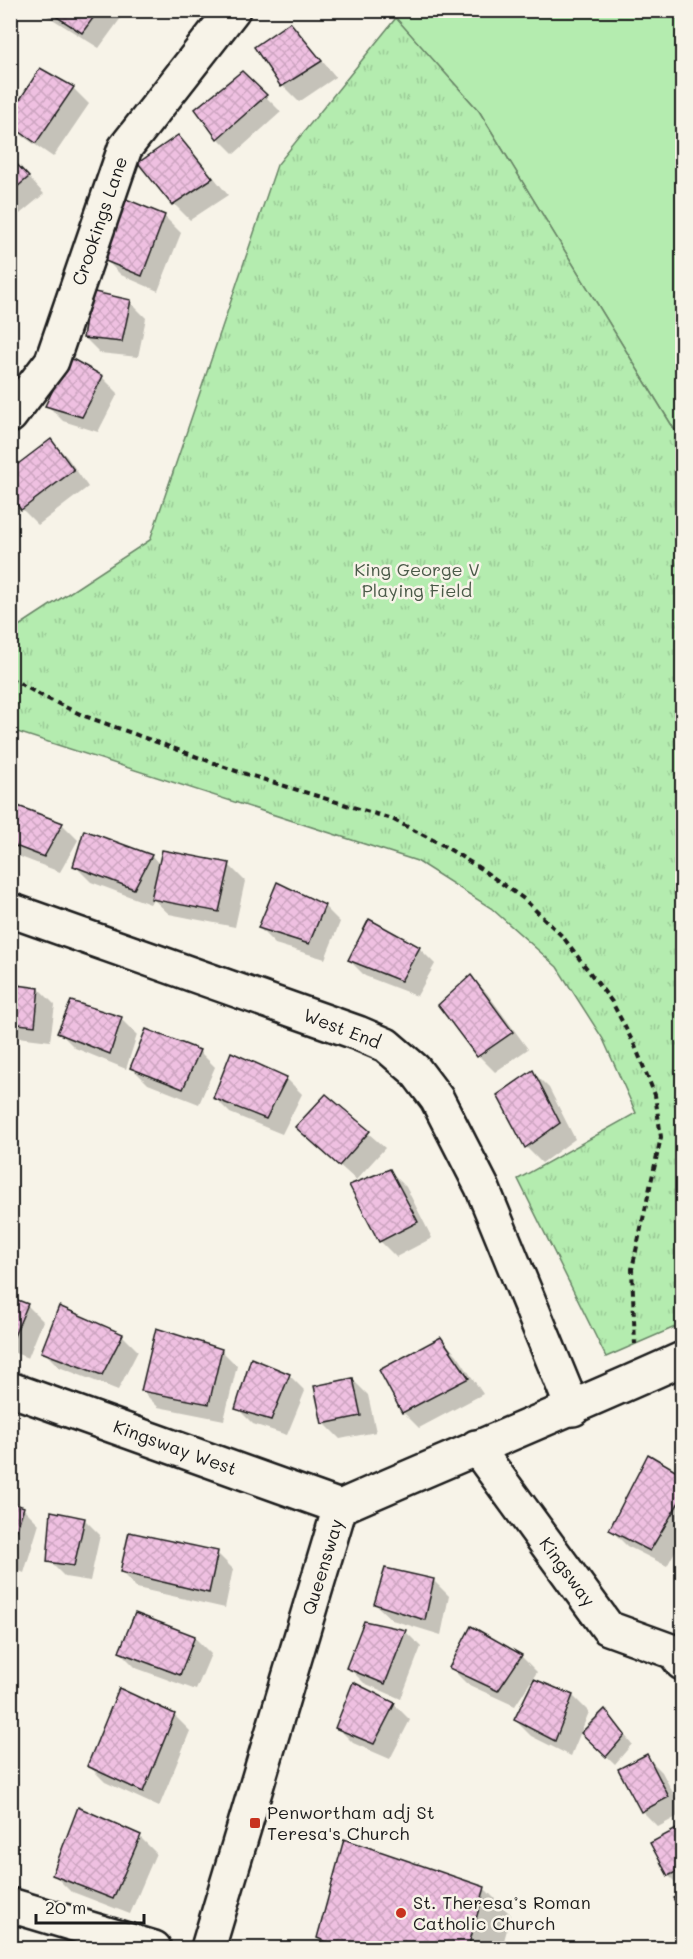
<svg xmlns="http://www.w3.org/2000/svg" width="693" height="1959" font-family="Mali,sans-serif">
	<style>
		.grass { fill: #b4ecaf; stroke: #688466; stroke-width: 1.5 }
		.park { fill: url(#park-tufts); stroke: #688466; stroke-width: 1.5 }
		.shadow { fill: #0003 }
		.building { fill: url(#building-cross-hatch); stroke: #1c1c1c; stroke-width: 1.5 }
		.lines { fill: none; stroke-linecap: round; stroke-linejoin: round }
		.street-casing { stroke: #1c1c1c; stroke-width: 38 }
		.path { stroke: #1c1c1c; stroke-width: 4; stroke-dasharray: 6 4.5; stroke-linecap: butt }
		.street { stroke: #f7f3e8; stroke-width: 33 }
		.poi-dot { fill: #c8321e; stroke: #f7f3e8; stroke-width: 2 }
		.labels { text-anchor: middle; stroke-width: 5; stroke-linejoin: round; paint-order: stroke }
		.street-label { font-size: 18px; fill: #1c1c1c; stroke: #f7f3e8 }
		.park-label { font-size: 18px; fill: #4a5a48; stroke: #f7f3e8 }
		.poi-label { font-size: 18px; fill: #1c1c1c; stroke: #f7f3e8; text-anchor: start }
	</style>
	<defs>
		<pattern id="park-tufts" width="24" height="20" patternUnits="userSpaceOnUse" patternTransform="scale(1.5)"><rect width="24" height="20" fill="#b4ecaf"/><path d="M3 7l-1-3M5 7V3M7 7l1-3M15 17l-1-3M17 17v-4M19 17l1-3" fill="none" stroke="#9aca96"/></pattern>
		<pattern id="building-cross-hatch" width="8" height="8" patternUnits="userSpaceOnUse" patternTransform="scale(1.5)"><rect width="8" height="8" fill="#efc0e1"/><path d="M0 0l8 8M0 8l8-8" fill="none" stroke="#cca4c0"/></pattern>
	</defs>
	<rect width="100%" height="100%" fill="#f7f3e8"/>
	<filter id="ink" filterUnits="userSpaceOnUse"><feTurbulence type="fractalNoise" baseFrequency=".0167" numOctaves="2"/><feDisplacementMap in="SourceGraphic" scale="12" xChannelSelector="R" yChannelSelector="G"/><feConvolveMatrix kernelMatrix="1 2 1 2 8 2 1 2 1" color-interpolation-filters="sRGB"/></filter>
	<g filter="url(#ink)">
		<path class="grass" d="M389,11H682V442L479,111Z"/>
		<path class="park" d="M396,18L479,111L682,442V1324L606,1357L518,1179L636,1113L603,1039L557,967L491,908L417,861L11,730V631L150,540L277,165Z"/>
		<g class="shadow">
			<path d="M38,10H125L126,11L99,48Z"/>
			<path d="M290,24L336,77L299,102L283,86L256,47Z"/>
			<path d="M242,73L281,112L234,154L218,138L197,109Z"/>
			<path d="M73,88L89,104L53,157L24,137L10,124Z"/>
			<path d="M178,137L194,153L228,195L190,220L174,204L140,163Z"/>
			<path d="M10,157L44,194L10,222Z"/>
			<path d="M127,201L165,217L181,233L158,291L121,275L105,259Z"/>
			<path d="M130,302L146,318L138,357L100,353L84,337Z"/>
			<path d="M102,377L118,393L98,432L63,421L47,405Z"/>
			<path d="M51,441L67,457L88,487L38,525L22,509Z"/>
			<path d="M10,805L62,824L78,840L60,872L10,853Z"/>
			<path d="M85,832L152,856L160,865H229L245,881L235,927L169,914L153,899L150,904L91,882L75,866Z"/>
			<path d="M324,906L340,922L325,959L275,944L259,928Z"/>
			<path d="M419,948L435,964L417,996L365,976L349,960Z"/>
			<path d="M471,977L487,993L528,1049L495,1072L479,1056Z"/>
			<path d="M10,985L39,989L55,1005L50,1041L10,1036Z"/>
			<path d="M121,1019L137,1035L126,1069L75,1048L59,1032Z"/>
			<path d="M199,1051L215,1067L199,1104L148,1084L132,1068Z"/>
			<path d="M533,1072L549,1088L575,1139L542,1163L526,1147Z"/>
			<path d="M286,1078L302,1094L282,1134L230,1113L214,1097Z"/>
			<path d="M326,1096L385,1148L356,1180L297,1127Z"/>
			<path d="M390,1171L406,1187L432,1238L396,1257L380,1241Z"/>
			<path d="M10,1299L27,1305L43,1321L28,1358L10,1351Z"/>
			<path d="M122,1335L138,1351L118,1390L59,1367L43,1351Z"/>
			<path d="M441,1339L457,1355L483,1394L419,1428L403,1412Z"/>
			<path d="M221,1350L237,1366L224,1420L158,1407L142,1391Z"/>
			<path d="M289,1375L305,1391L287,1435L253,1424L237,1408Z"/>
			<path d="M352,1379L368,1395L376,1432L340,1439L324,1423Z"/>
			<path d="M649,1456L682,1476V1539L667,1566L627,1546L611,1530Z"/>
			<path d="M10,1503L23,1508L39,1524L24,1573L10,1567Z"/>
			<path d="M84,1519L100,1535L90,1581L65,1577L49,1561Z"/>
			<path d="M217,1553L233,1569L225,1608L137,1588L121,1572Z"/>
			<path d="M433,1580L449,1596L441,1635L392,1620L375,1604Z"/>
			<path d="M136,1615L195,1638L211,1654L196,1690L136,1668L120,1652Z"/>
			<path d="M405,1631L421,1647L401,1699L364,1683L348,1667Z"/>
			<path d="M521,1656L537,1672L515,1706L467,1684L451,1668Z"/>
			<path d="M573,1696L589,1712L571,1756L531,1736L515,1720Z"/>
			<path d="M394,1704L410,1720L390,1759L353,1743L337,1727Z"/>
			<path d="M605,1711L632,1744L615,1764L583,1733Z"/>
			<path d="M174,1715L190,1731L159,1807L105,1782L89,1766Z"/>
			<path d="M646,1756L662,1772L682,1810V1814L658,1827L642,1811Z"/>
			<path d="M79,1809L140,1837L156,1853L130,1914L70,1891L54,1875Z"/>
			<path d="M682,1828V1889L669,1876L652,1844Z"/>
			<path d="M484,1888L511,1915L502,1948H329L319,1938Z"/>
		</g>
		<g class="building">
			<path d="M46,10H99L82,33Z"/>
			<path d="M290,22L322,61L281,87L254,47Z"/>
			<path d="M40,68L74,87L36,143L10,125V115Z"/>
			<path d="M242,71L267,95L217,139L195,109Z"/>
			<path d="M178,135L213,178L172,205L138,163Z"/>
			<path d="M10,157L29,177L10,193Z"/>
			<path d="M126,199L165,215L142,276L103,260Z"/>
			<path d="M90,291L131,300L122,342L83,338Z"/>
			<path d="M69,357L103,376L82,417L45,406Z"/>
			<path d="M51,439L74,470L21,510L10,495V470Z"/>
			<path d="M10,803L63,823L44,857L10,844Z"/>
			<path d="M84,830L152,855L134,889L73,866Z"/>
			<path d="M162,850L230,863L219,912L151,899Z"/>
			<path d="M277,882L325,905L309,944L258,928Z"/>
			<path d="M369,919L420,947L401,981L348,960Z"/>
			<path d="M471,975L513,1032L477,1057L438,1005Z"/>
			<path d="M10,984L39,988L35,1026L10,1023Z"/>
			<path d="M71,1001L122,1017L110,1054L57,1033Z"/>
			<path d="M146,1029L200,1050L183,1089L130,1068Z"/>
			<path d="M231,1052L287,1077L266,1119L213,1098Z"/>
			<path d="M533,1070L560,1123L525,1148L497,1095Z"/>
			<path d="M326,1094L370,1131L339,1166L295,1127Z"/>
			<path d="M390,1169L418,1222L379,1242L349,1185Z"/>
			<path d="M10,1297L28,1304L11,1343L10,1342Z"/>
			<path d="M59,1306L123,1334L102,1375L41,1352Z"/>
			<path d="M156,1328L222,1349L209,1404L141,1391Z"/>
			<path d="M441,1337L469,1378L402,1413L379,1370Z"/>
			<path d="M251,1358L290,1374L271,1420L235,1409Z"/>
			<path d="M353,1378L361,1416L322,1424L314,1386Z"/>
			<path d="M648,1454L682,1474V1497L650,1551L609,1530Z"/>
			<path d="M10,1502L24,1507L10,1551Z"/>
			<path d="M51,1511L85,1518L74,1566L47,1562Z"/>
			<path d="M129,1532L218,1551L209,1593L120,1572Z"/>
			<path d="M385,1568L434,1579L425,1620L374,1604Z"/>
			<path d="M135,1613L195,1636L180,1675L119,1652Z"/>
			<path d="M364,1621L406,1630L385,1684L346,1668Z"/>
			<path d="M471,1626L522,1655L498,1691L449,1668Z"/>
			<path d="M534,1679L573,1695L555,1741L514,1720Z"/>
			<path d="M353,1682L395,1703L374,1744L335,1728Z"/>
			<path d="M119,1688L175,1714L143,1792L87,1766Z"/>
			<path d="M605,1709L625,1735L606,1757L581,1733Z"/>
			<path d="M647,1754L669,1797L641,1812L618,1769Z"/>
			<path d="M78,1807L141,1835L113,1899L52,1875Z"/>
			<path d="M682,1826V1869L668,1876L650,1843Z"/>
			<path d="M344,1839L485,1887L468,1948H342L317,1938Z"/>
			<path d="M682,1893V1912L673,1898Z"/>
		</g>
		<g class="lines">
			<g class="street-casing">
				<g id="street">
					<path d="M10,416L52,361L125,148L233,10"/>
					<path d="M10,910L358,1033L386,1045L415,1070L437,1099L482,1187L573,1409"/>
					<path d="M10,1389L340,1507"/>
					<path d="M476,1447L608,1628L674,1652L682,1663"/>
					<path d="M10,1905L154,1948"/>
					<path d="M208,1948L340,1507C454,1457 569,1410 682,1359"/>
				</g>
			</g>
			<path class="path" d="M10,678L44,697L82,715L236,771L392,819L441,844L481,869L524,899L563,937L612,1002L635,1046L655,1095L661,1137L632,1269L635,1344"/>
			<use href="#street" class="street"/>
		</g>
	</g>
	<g class="poi-dot">
		<rect x="249" y="1817" width="12" height="12" rx="3"/>
		<circle cx="401" cy="1913" r="6"/>
	</g>
	<g class="labels">
		<g class="street-label">
			<text transform="translate(100 221) rotate(-71)" y="6">Crookings Lane</text>
			<text transform="translate(342 1029) rotate(21)" y="6">West End</text>
			<text transform="translate(175 1448) rotate(20)" y="6">Kingsway West</text>
			<text transform="translate(323 1567) rotate(-73)" y="6">Queensway</text>
			<text transform="translate(567 1572) rotate(54)" y="6">Kingsway</text>
		</g>
		<g class="park-label">
			<text x="417" y="576">King George V<tspan x="417" dy="21">Playing Field</tspan></text>
		</g>
		<g class="poi-label">
			<text x="267" y="1819">Penwortham adj St<tspan x="267" dy="21">Teresa's Church</tspan></text>
			<text x="413" y="1909">St. Theresa’s Roman<tspan x="413" dy="21">Catholic Church</tspan></text>
		</g>
	</g>
	<rect width="693" height="1959" fill="none" stroke="#f7f3e8" stroke-width="36"/>
	<rect x="18" y="18" width="657" height="1923" fill="none" stroke="#1c1c1c" stroke-width="2" filter="url(#ink)"/>
	<path d="M36 1914v9h108v-9" fill="none" stroke="#1c1c1c" stroke-width="3"/>
	<text x="45" y="1914" font-size="18" fill="#1c1c1c" stroke="#f7f3e8" stroke-width="4.5" paint-order="stroke">20 m</text>
</svg>
